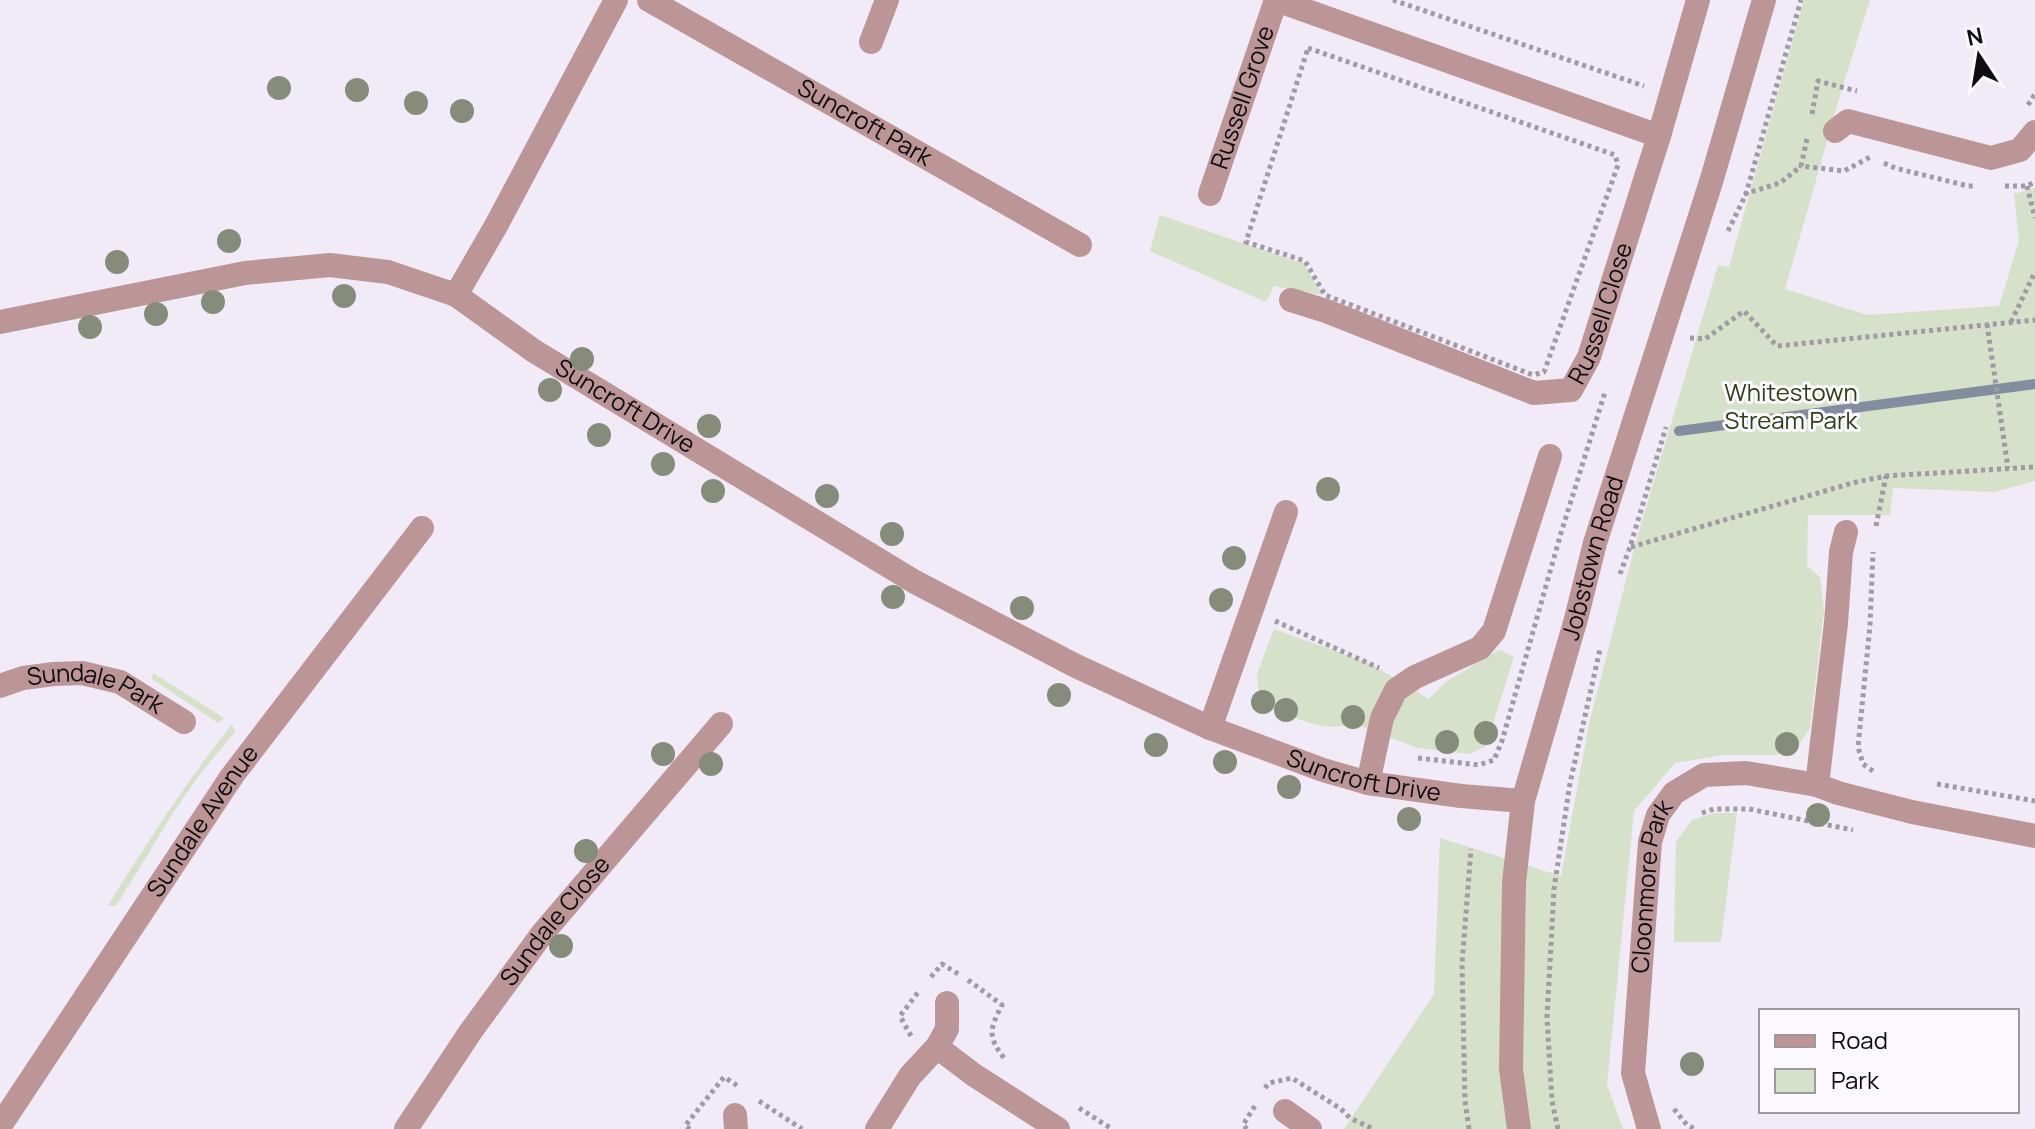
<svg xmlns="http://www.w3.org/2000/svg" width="2035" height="1129" font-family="Manrope,sans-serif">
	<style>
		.green { fill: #d5e1c9 }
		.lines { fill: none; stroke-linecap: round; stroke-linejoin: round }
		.stream { stroke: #828da0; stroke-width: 10 }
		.path { stroke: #a09aa4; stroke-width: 5; stroke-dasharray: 4 4; stroke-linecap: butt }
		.minor { stroke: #bc9697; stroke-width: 24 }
		.tree { fill: #858c7a }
		.labels { text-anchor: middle; stroke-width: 6; stroke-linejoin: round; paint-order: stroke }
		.street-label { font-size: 24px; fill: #0e0c10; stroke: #fcf9fe }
		.park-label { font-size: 24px; fill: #2d3f13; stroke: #fcf9fe }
	</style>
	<rect width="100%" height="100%" fill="#f1eaf7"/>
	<g class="green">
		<path d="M1804,0H1870L1843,85L1785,289L1867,315L1999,306L2019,241L2014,194L2035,188V481L1994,492L1893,488L1890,515H1808L1807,566L1820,577L1824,610L1810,728L1798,746L1776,755H1724L1675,763L1634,811L1607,1084L1623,1129H1344L1434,994L1440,838L1561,876L1589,724L1635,545L1718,265L1729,267Z"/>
		<path d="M1160,215L1304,264L1322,295L1274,286L1266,302L1150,251Z"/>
		<path d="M1274,629L1371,664L1429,699L1444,683L1499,650L1514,657L1486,746L1470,754L1418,748L1352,723C1329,736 1276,713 1259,696L1257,674Z"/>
		<path d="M153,673L224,718L218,723L152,679Z"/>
		<path d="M232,724L235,732L200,774L175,810L116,906L108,905C147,843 186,782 232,724Z"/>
		<path d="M1714,813H1737L1721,942H1674L1676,842L1692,820Z"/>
	</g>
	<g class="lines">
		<path class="stream" d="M1679,431L2035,384"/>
		<g class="path">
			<path d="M1393,0L1644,86"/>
			<path d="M1308,48L1615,155L1618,165L1544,372L1533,375L1325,295L1305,261L1246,242Z"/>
			<path d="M2028,105L2035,94"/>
			<path d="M1812,114L1818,81L1857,91"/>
			<path d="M1807,139L1801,166L1844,171L1872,156"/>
			<path d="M1884,163L1895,168L1968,186H1975"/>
			<path d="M2005,186H2027L2035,182"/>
			<path d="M2027,186L2035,218"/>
			<path d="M1744,194L1780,183L1801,166"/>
			<path d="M1728,231L1746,194L1801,0"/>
			<path d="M2011,322L2035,272"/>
			<path d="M1987,324L2008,468"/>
			<path d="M1690,338L1705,339L1744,311L1777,346L2035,320"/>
			<path d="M1876,526L1886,476"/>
			<path d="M1631,547L1856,482L1886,476L2035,467"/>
			<path d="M1620,574L1630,547L1666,427"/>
			<path d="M1275,621L1379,668"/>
			<path d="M1418,758L1479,765L1494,760L1502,741L1561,533L1605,392"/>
			<path d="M1873,771L1863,764L1858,747L1870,625L1873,552"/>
			<path d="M1937,784L2035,801"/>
			<path d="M1702,813L1714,809H1749L1853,830"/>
			<path d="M931,977L942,964L960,975"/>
			<path d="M968,980L1002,1005C990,1029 987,1036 1004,1058"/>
			<path d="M911,1036L900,1016L919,991"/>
			<path d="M1265,1088L1269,1083L1292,1078L1341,1109L1350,1118L1373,1129"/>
			<path d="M759,1101L802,1129"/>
			<path d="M1079,1108L1112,1129"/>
			<path d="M1674,1109L1687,1125L1695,1129"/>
			<path d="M690,1129L685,1126L724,1077L738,1086"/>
			<path d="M1247,1129L1243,1125L1256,1104"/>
			<path d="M1469,1129L1465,1101L1462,964L1471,849"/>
			<path d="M1558,1129L1552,1101L1547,1017L1554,889L1570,783L1600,649"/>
		</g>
		<g class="minor">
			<path id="s1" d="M649,0L1080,245"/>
			<path d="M1276,0L1659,136"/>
			<path d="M871,42L887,0"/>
			<path d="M1835,131L1848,121L1991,158L2020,150L2035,132"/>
			<path id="s2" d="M1210,194L1276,0"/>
			<path d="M456,295L497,224L616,0"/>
			<path id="s3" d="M1291,300L1326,311L1534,393L1571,390L1589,357L1659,136L1698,0"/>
			<path id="s4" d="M0,322L245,273L330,265L388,272L456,295L534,351L915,582L1076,666L1210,728L1323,770L1368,783L1461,796L1523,801"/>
			<path id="s5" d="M0,686L23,678L54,674L82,673L120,682L184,722"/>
			<path d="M1210,728L1286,512"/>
			<path d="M1368,783L1382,718L1396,690L1415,677L1480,648L1494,631L1550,456"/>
			<path d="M1817,785L1836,623L1841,552L1846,532"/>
			<path d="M937,1047L974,1075L1058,1129"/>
			<path d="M1285,1111L1310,1129"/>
			<path d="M735,1115L736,1129"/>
			<path id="s6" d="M0,1126L232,776L422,528"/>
			<path id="s7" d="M406,1129L471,1031L542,934L721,724"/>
			<path d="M877,1129L910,1076L937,1047L947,1029V1003"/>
			<path id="s8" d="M1519,1129L1511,1069L1514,883L1523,801L1576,619L1595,543L1711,182L1764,0"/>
			<path id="s9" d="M1649,1129L1633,1073L1650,842L1658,815L1674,793L1704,775L1746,773L1817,785L1838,793L1912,812L2035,836"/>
		</g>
	</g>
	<g class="tree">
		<circle cx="279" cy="88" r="12"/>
		<circle cx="357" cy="90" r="12"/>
		<circle cx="416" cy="103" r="12"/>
		<circle cx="462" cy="111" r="12"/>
		<circle cx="229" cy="241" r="12"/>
		<circle cx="117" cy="262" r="12"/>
		<circle cx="344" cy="296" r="12"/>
		<circle cx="213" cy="302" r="12"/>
		<circle cx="156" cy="314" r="12"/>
		<circle cx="90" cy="327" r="12"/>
		<circle cx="582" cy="359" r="12"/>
		<circle cx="550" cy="390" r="12"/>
		<circle cx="709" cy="426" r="12"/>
		<circle cx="599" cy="435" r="12"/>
		<circle cx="663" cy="464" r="12"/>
		<circle cx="1328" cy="489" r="12"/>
		<circle cx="713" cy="491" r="12"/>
		<circle cx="827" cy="496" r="12"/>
		<circle cx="892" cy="534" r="12"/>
		<circle cx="1234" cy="558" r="12"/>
		<circle cx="893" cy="597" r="12"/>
		<circle cx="1221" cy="600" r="12"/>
		<circle cx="1022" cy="608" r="12"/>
		<circle cx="1059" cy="695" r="12"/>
		<circle cx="1263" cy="702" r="12"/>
		<circle cx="1286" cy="710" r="12"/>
		<circle cx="1353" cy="717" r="12"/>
		<circle cx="1486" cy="733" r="12"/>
		<circle cx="1447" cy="742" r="12"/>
		<circle cx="1787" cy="744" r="12"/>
		<circle cx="1156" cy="745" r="12"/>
		<circle cx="663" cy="754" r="12"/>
		<circle cx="1225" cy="762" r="12"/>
		<circle cx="711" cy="764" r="12"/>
		<circle cx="1289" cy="787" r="12"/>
		<circle cx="1818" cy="815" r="12"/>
		<circle cx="1409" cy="819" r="12"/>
		<circle cx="586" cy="851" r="12"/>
		<circle cx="561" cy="946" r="12"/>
		<circle cx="1692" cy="1064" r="12"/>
	</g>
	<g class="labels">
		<g class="street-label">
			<text dy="8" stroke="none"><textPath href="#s2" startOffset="102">Russell Grove</textPath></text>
			<text dy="8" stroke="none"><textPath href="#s1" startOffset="248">Suncroft Park</textPath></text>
			<text dy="8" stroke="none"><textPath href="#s3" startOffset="380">Russell Close</textPath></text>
			<text dy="8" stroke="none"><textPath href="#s4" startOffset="668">Suncroft Drive</textPath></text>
			<text dy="8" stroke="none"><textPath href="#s8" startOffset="582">Jobstown Road</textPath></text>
			<text dy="8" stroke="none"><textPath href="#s5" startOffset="100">Sundale Park</textPath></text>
			<text dy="8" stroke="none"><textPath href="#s4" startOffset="1498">Suncroft Drive</textPath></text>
			<text dy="8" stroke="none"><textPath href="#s6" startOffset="366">Sundale Avenue</textPath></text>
			<text dy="8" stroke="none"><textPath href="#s9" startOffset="246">Cloonmore Park</textPath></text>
			<text dy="8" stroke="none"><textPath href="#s7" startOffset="256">Sundale Close</textPath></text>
		</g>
		<g class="park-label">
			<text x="1791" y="401">Whitestown<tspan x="1791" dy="28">Stream Park</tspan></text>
		</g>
	</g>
	<rect x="1759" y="1009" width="260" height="104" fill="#fcf9fe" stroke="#9d9a9f" stroke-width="2"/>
	<rect x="1775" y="1035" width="40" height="12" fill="#bc9697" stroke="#9d9a9f" stroke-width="2"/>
	<text x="1831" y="1049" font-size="24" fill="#0e0c10">Road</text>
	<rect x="1775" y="1069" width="40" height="24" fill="#d5e1c9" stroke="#9d9a9f" stroke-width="2"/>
	<text x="1831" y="1089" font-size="24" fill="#0e0c10">Park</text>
	<g transform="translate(1979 56) rotate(348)" stroke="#fcf9fe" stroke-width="6" paint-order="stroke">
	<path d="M0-6L14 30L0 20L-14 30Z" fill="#0e0c10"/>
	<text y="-12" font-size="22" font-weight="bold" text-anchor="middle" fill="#0e0c10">N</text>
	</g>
</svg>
